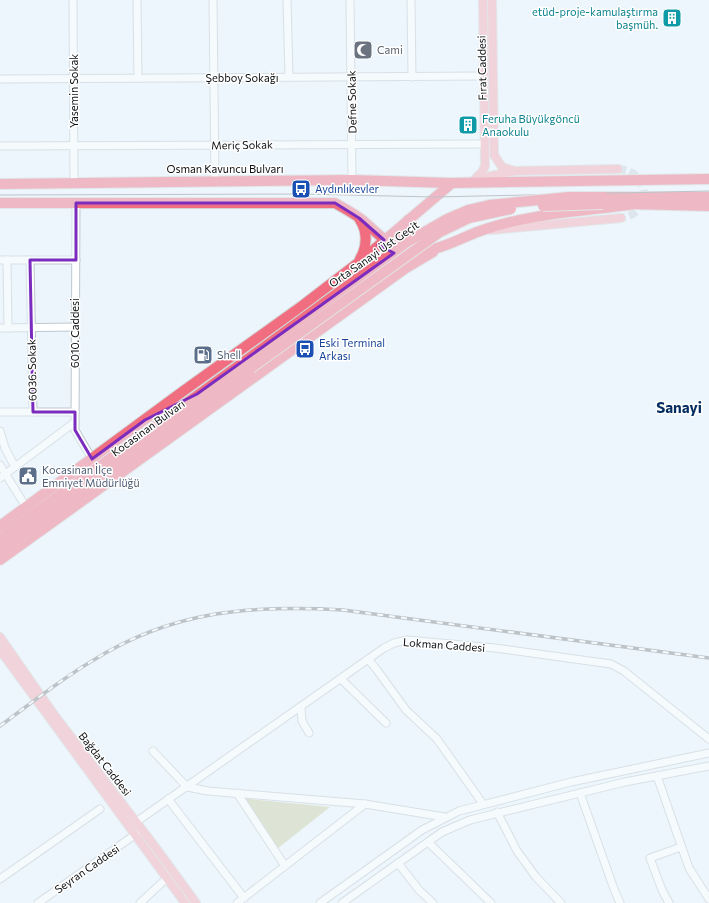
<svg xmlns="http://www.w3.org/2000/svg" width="709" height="903" font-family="Commissioner,sans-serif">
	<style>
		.green { fill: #cbcfa6 }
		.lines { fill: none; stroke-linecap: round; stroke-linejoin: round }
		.major-tunnel { stroke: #cbd2d9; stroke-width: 8; stroke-dasharray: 8 4; stroke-linecap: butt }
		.minor-casing { stroke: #bfc7cd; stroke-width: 9 }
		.major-casing { stroke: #d3d4d4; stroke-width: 10 }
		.highway-casing { stroke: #d3d4d4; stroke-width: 12 }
		.minor { stroke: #fff; stroke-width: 7 }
		.major { stroke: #f6a8b3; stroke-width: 8 }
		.highway { stroke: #f06e80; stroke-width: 10 }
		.tram { stroke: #83888d; stroke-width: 1 }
		.rail-casing { stroke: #83888d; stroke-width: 3.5 }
		.rail { stroke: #fff; stroke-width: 2; stroke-dasharray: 6; stroke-linecap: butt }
		.highway-bridge-casing { stroke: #d3d4d4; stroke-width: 12; stroke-linecap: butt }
		.highway-bridge { stroke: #f06e80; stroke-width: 10 }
		.marked { fill: none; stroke: #7b2cbf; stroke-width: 3; stroke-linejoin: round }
		.labels { text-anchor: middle; stroke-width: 3; stroke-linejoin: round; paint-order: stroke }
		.culture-label { font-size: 11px; fill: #0d838f; stroke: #fff; text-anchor: end }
		.worship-label { font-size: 11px; fill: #5b616d; stroke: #fff; text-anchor: start }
		.street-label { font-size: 11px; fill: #0c0f11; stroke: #fff }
		.transit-label { font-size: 11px; fill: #164399; stroke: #fff; text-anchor: start }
		.service-label { font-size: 11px; fill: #4e5e75; stroke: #fff; text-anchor: start }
		.district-label { font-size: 15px; font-weight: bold; fill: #022c5f; stroke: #fff }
	</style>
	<rect width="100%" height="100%" fill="#edf5fc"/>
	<path class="green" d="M240,798L330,807L277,849Z"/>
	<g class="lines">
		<path class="major-tunnel" d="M618,169C651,170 653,214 621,218"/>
		<g class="minor-casing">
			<g id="minor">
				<path d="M73,0L74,182"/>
				<path d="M137,0L138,78"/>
				<path d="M213,0L215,182"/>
				<path d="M287,0L289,77"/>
				<path d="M350,0L352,180"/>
				<path d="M411,0L412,77"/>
				<path d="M0,79L483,76"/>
				<path d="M0,146L484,144"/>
				<path d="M76,203L75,430L92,459"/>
				<path d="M0,260H76"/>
				<path d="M7,260L8,328"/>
				<path d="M30,260L33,412"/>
				<path d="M0,328L75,327"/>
				<path d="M0,412H75"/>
				<path d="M0,431L5,448L15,467"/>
				<path d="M0,465L26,507"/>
				<path d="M0,478L75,422"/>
				<path d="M368,659L377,670L406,710L437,739L483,804"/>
				<path d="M341,679L386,723"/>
				<path d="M301,708L302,721L309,733"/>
				<path d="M153,751L187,787L208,791L365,804L444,817"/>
				<path d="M657,776L689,868L709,899"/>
				<path d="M237,793L285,866"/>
				<path d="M580,793L614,889L620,903"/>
				<path d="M168,799L244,898"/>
				<path d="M497,812L517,851L536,877L561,903"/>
				<path d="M136,822L384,648L394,643L407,640L495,648L611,664L624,671L709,739"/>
				<path d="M428,842L491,903"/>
				<path d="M398,863L419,890L433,903"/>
				<path d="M0,879L100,809"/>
				<path d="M38,903L136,834"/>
				<path d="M140,903L167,878"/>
				<path d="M237,903L365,804"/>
				<path d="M320,903L422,830L459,811L571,782L709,753"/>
				<path d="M342,903L442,832L470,820L625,782L709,766"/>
				<path d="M669,903L662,890L650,858L681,847"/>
			</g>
		</g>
		<g class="major-casing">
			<g id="major">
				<path d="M492,0L494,155L502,167L515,171"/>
				<path d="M475,179L482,172L485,166L483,0"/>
				<path d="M476,179L515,171L618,169"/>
				<path d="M491,230L621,218"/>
				<path d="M0,637L55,716L153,844L196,903"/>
				<path d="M0,650L185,903"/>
			</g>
		</g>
		<g class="highway-casing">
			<g id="highway">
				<path d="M0,184L352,180L450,183L709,179"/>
				<path d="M603,197H709"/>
				<path d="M0,203H335C344,208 353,213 361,219C376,231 386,245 405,249C433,256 455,240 480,231C526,214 586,211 635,204"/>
				<path d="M629,204L709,206"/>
				<path d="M408,220C401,230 402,240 410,249"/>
				<path d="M360,259C367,247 368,232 360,220"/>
				<path d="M0,526L182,392L302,306L358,263L452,183"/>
				<path d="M0,538L245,361"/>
				<path d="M0,549L251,368"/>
				<path d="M0,560L406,268L433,252"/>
			</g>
		</g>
		<use href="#minor" class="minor"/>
		<use href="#major" class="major"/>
		<use href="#highway" class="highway"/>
		<path class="tram" d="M0,195L302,194L434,197L709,191"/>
		<g class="rail-casing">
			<path id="rail" d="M0,726C30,704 60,680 92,661C173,610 250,605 343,610L709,658"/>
		</g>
		<use href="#rail" class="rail"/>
		<g class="highway-bridge-casing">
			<g id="highway-bridge">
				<path d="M543,206L603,204"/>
				<path d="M245,361L407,242L447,219L468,210L489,205L569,197H603"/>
				<path d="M251,368L440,232L469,218L511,209"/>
			</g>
		</g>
		<use href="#highway-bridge" class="highway-bridge"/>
	</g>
	<path d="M0 0H709V903H0ZM76,203H335L359,218L384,240L378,245L394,253L197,394L145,420L92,459L75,430V412H33L30,260H76Z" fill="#edf5fc" fill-opacity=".55" fill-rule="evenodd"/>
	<path class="marked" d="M76,203H335L359,218L384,240L378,245L394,253L197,394L145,420L92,459L75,430V412H33L30,260H76Z"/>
	<defs>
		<g id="building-square" transform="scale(1)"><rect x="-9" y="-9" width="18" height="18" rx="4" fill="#0f9aa8" stroke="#fff"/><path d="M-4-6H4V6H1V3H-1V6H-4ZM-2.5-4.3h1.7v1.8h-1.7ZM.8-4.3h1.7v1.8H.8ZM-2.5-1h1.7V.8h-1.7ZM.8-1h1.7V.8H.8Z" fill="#fff"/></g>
		<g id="mosque-square" transform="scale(1)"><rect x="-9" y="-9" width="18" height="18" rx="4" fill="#6b7280" stroke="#fff"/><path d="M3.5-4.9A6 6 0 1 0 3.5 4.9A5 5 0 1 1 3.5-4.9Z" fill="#fff"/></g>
		<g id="bus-square" transform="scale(1)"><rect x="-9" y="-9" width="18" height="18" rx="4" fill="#1a4fb4" stroke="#fff"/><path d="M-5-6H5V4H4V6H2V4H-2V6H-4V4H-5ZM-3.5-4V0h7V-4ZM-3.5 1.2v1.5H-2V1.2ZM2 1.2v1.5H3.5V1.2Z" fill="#fff"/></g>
		<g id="fuel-square" transform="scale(1)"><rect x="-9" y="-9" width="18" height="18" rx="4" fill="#5c6f8a" stroke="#fff"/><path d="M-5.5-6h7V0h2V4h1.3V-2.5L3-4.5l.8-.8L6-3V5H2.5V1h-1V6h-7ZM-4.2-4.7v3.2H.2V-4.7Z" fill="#fff"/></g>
		<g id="civic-square" transform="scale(1)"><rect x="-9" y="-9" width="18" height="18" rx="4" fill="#5c6f8a" stroke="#fff"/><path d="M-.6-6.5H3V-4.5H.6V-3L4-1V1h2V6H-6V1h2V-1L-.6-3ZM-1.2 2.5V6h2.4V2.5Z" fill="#fff"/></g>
	</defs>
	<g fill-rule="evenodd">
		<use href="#building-square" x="672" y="18"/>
		<use href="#mosque-square" x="363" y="50"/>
		<use href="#building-square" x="468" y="125"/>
		<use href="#bus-square" x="301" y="189"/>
		<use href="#bus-square" x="305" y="349"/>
		<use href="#fuel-square" x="203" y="355"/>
		<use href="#civic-square" x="28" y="476"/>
	</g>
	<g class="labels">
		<g class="culture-label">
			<text x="658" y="16">etüd-proje-kamulaştırma<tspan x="658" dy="13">başmüh.</tspan></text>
			<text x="482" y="123" text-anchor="start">Feruha Büyükgöncü<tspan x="482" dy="13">Anaokulu</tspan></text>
		</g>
		<g class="worship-label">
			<text x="377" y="54">Cami</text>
		</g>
		<g class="street-label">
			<text transform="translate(482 68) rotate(-91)" y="4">Fırat Caddesi</text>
			<text x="242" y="82">Şebboy Sokağı</text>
			<text transform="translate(74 91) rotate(-90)" y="4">Yasemin Sokak</text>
			<text transform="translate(352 102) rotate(-91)" y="4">Defne Sokak</text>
			<text transform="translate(242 145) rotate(-1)" y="4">Meriç Sokak</text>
			<text x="225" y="173">Osman Kavuncu Bulvarı</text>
			<text transform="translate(374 254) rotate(-35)" y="4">Orta Sanayi Üst Geçit</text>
			<text transform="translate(75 333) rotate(-90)" y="4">6010. Caddesi</text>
			<text transform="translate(32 370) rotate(-91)" y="4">6036. Sokak</text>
			<text transform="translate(148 428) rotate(-36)" y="4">Kocasinan Bulvarı</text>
			<text transform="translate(444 645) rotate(4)" y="4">Lokman Caddesi</text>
			<text transform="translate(105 764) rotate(52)" y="4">Bağdat Caddesi</text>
			<text transform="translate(87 869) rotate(-35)" y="4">Seyran Caddesi</text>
		</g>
		<g class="transit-label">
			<text x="315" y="193">Aydınlıkevler</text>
			<text x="319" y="347">Eski Terminal<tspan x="319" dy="13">Arkası</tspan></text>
		</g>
		<g class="service-label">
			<text x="217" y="359">Shell</text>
			<text x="42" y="474">Kocasinan İlçe<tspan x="42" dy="13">Emniyet Müdürlüğü</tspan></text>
		</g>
		<g class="district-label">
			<text x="679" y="413">Sanayi</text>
		</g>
	</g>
</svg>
